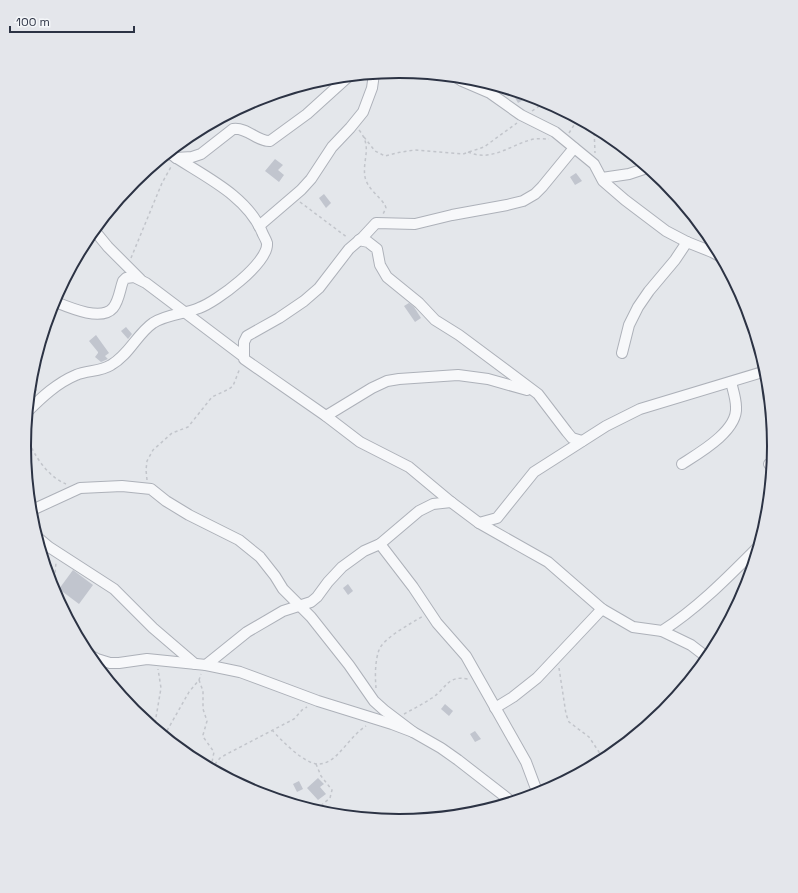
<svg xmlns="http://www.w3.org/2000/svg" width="798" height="893" font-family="'Space Grotesk',sans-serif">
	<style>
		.building { fill: #c1c5ce }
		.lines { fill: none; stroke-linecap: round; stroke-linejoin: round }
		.minor-casing { stroke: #adb1b9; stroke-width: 12 }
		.path { stroke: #c2c5cb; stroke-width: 1.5; stroke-dasharray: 3 3; stroke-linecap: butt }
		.minor { stroke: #f7f8fa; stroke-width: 10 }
		.rim { fill: none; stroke: #2c3344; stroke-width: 2 }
	</style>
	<rect width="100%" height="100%" fill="#e4e7eb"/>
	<g class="building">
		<path d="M519,93L522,94L525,99L518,103L514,96Z"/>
		<path d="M275,159L283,165L278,170L284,175L279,182L265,171Z"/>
		<path d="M576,173L582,181L575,185L570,177Z"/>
		<path d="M324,194L331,203L326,208L319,198Z"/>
		<path d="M409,303L414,307L421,318L415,322L404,306Z"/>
		<path d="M126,327L132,334L128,339L121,331Z"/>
		<path d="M96,335L109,353L105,356L108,359L101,362L95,357L98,353V352L89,341Z"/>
		<path d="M73,570L93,585L79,604L59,589Z"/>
		<path d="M348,584L353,591L348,595L343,588Z"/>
		<path d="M445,704L453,711L449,716L441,709Z"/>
		<path d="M475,731L481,739L475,742L470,734Z"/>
		<path d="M318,778L324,784L320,787L326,794L318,800L307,788Z"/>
		<path d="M299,781L303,789L297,792L293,784Z"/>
	</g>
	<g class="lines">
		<g class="minor-casing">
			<g id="minor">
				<path d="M456,77L462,81L490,93L521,115L555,132L594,164L603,181L625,200L666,231L687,242L712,252L721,257"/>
				<path d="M176,158L192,157L201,154L233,129C247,127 258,142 270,141L307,114L349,76"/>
				<path d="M602,178L629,174L647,168"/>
				<path d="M259,226L301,190L311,179L332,147L350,128L363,112L372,88L374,74"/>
				<path d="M94,230L108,247L140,279"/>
				<path d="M359,240L368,242L377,249L380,265L387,277L419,303L435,320L459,335L538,394L567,432L572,438L582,441"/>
				<path d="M53,301C68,307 101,322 113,308C119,301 120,289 123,281L126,278L134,277L146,283L244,357V359L326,416L360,442L409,467L451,502L479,523L548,562L602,609L633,627L662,631C698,608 728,577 759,546"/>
				<path d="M622,353L629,325L638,307L649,291L675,260L687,242"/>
				<path d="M244,357V342L247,336L279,318L304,301L319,288L349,249L363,237L376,223L415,224L452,215L507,205L523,201L535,194L542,187L574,148"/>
				<path d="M28,411C42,397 57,383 76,375C87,370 100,372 111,365C129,355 137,334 153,323C167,314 185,314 199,308C216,302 269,263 267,243C266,239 263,235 262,232C246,194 201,175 169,153"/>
				<path d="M326,416L372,388L387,381L399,379L458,375L488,379L527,390"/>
				<path d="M682,464C699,453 738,431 736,407C736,399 733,390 731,382"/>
				<path d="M769,464L772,467"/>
				<path d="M30,511L80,488L122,486L151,489L166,501L189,515L239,540L260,557L275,576L283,589L311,617L349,665L374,701L384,710L413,732"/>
				<path d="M479,523L497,518L534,472L606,426L640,409L766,371"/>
				<path d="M36,536L49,547L114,589L153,628L195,664"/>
				<path d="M380,544L413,587L437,623L466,656L526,762L538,794"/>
				<path d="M662,631L691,645L708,658"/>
				<path d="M86,653L97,659L110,663H119L147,659L206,665L240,672L318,701L392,724L413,732L441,748L458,760L512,802"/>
				<path d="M206,665L247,632L283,611L311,602L317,597L328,582L342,567L364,551L380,544L419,511L433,504L451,502"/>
				<path d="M495,708L513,697L537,678L602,609"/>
			</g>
		</g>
		<g class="path">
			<path d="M313,83L322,88"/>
			<path d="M532,111L545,102"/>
			<path d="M594,127L595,153"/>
			<path d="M359,130C373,147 362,159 365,177C367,188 379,196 385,205L386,208L383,214"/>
			<path d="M569,133L578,119"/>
			<path d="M364,137L375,151L385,156L401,152L415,150L463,154L484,147L517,123"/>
			<path d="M468,152C491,162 509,146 530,140C536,138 543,139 549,139"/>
			<path d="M300,202L348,238"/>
			<path d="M131,258L162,183L172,165"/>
			<path d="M30,390H37"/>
			<path d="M25,438C29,442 32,449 35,454C42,466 53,479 66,484"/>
			<path d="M147,480L146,470L147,461L153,450L172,433L188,427L212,397L229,389L233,386L240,368"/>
			<path d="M51,584L55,573L56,563"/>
			<path d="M559,668L566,714L569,722L589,737L599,752L601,762"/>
			<path d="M199,680L203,691V709L207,721L203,735L204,738L214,752L211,767"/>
			<path d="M376,688C375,676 375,661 379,650C383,638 412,623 423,616"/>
			<path d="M404,714C413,709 423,704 432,698C447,688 447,675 468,679"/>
			<path d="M154,729L161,688L158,669"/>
			<path d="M272,730C281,740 305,765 319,764C326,764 333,759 338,754C347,745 355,733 366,726"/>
			<path d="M164,736L189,692L199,680L201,674"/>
			<path d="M316,764L321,776L332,790L330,798L324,803L316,811"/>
			<path d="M211,769L220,758L225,755L294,719L302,710L307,707"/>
		</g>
		<use href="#minor" class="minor"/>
	</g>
	<path d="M0 0H798V893H0ZM31 446a368 368 0 1 1 736 0a368 368 0 1 1-736 0Z" fill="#e4e6eb" fill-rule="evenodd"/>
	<path class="rim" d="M31 446a368 368 0 1 1 736 0a368 368 0 1 1-736 0Z"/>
	<path d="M10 26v6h124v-6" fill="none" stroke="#2c3344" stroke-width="2"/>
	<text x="16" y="26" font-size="12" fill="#2c3344" stroke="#f4f6f9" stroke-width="3" paint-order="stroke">100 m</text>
</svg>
